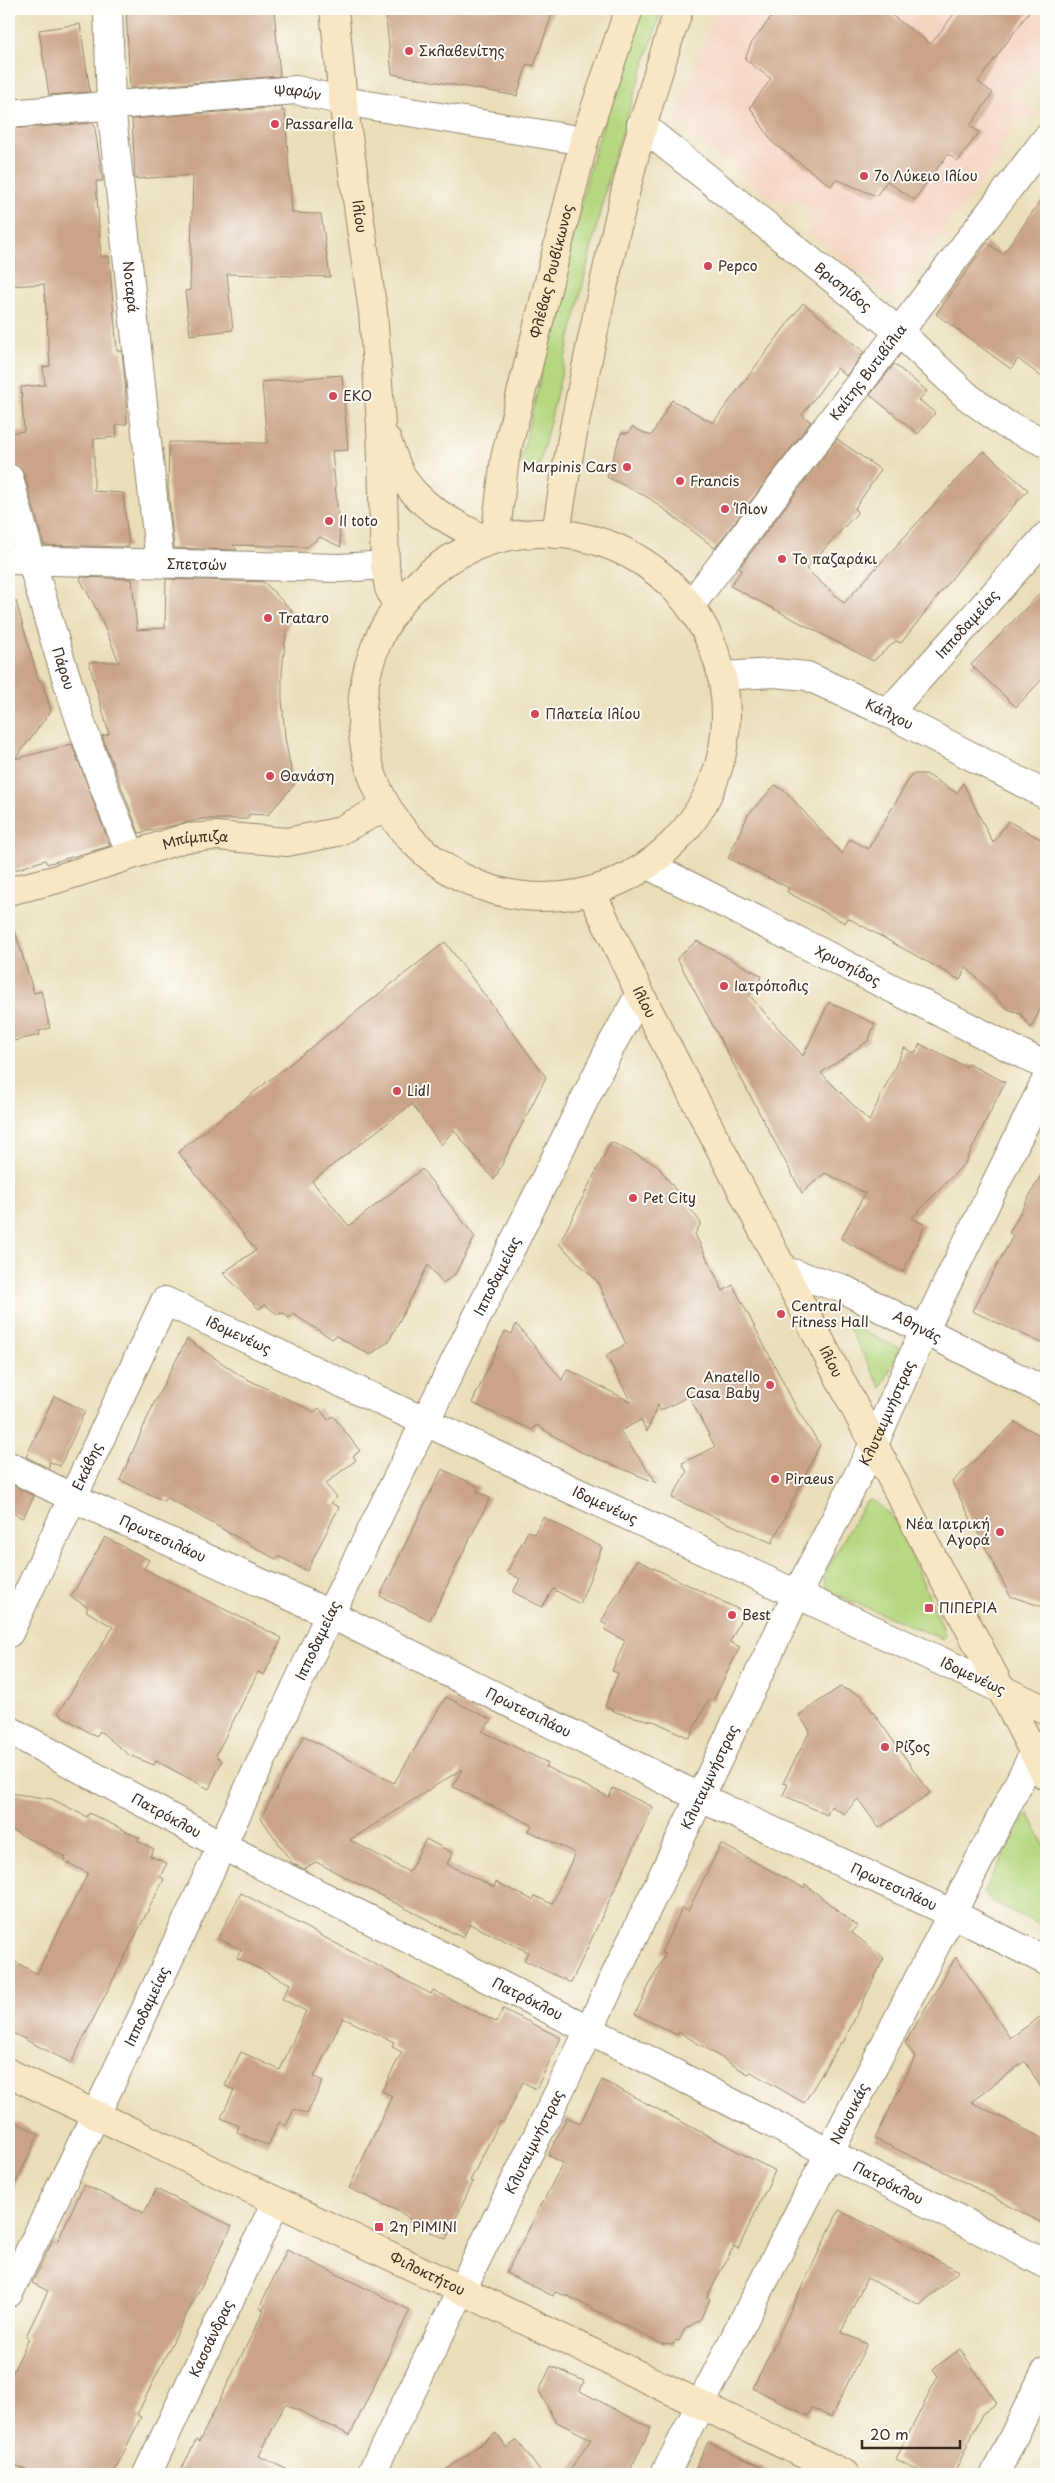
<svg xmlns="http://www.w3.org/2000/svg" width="1055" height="2483" font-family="'Playpen Sans',sans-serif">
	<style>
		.built { fill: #f4d3c1 }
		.green { fill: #b5d77f; stroke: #78804e }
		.building { fill: #cba488; fill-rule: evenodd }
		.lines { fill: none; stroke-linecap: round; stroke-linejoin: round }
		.street-casing { stroke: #92846c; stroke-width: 30 }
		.secondary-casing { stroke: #92846c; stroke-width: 30 }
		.street { stroke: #fff; stroke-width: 28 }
		.secondary { stroke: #f9e7c3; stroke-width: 28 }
		.poi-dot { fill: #d1495b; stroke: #fdfcf7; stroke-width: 2 }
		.labels { text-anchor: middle; stroke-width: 4; stroke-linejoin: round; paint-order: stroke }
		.poi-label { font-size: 14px; fill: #3b2a1e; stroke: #fdfcf7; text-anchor: start }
		.street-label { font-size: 14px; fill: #3b2a1e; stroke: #fdfcf7 }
	</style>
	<rect width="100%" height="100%" fill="#fdfcf7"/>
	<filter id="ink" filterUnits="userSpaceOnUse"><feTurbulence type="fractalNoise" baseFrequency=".02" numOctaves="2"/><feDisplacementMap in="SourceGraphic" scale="10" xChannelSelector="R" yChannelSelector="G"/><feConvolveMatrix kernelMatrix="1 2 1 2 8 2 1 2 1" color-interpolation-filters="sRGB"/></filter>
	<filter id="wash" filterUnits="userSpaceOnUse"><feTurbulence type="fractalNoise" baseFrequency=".0096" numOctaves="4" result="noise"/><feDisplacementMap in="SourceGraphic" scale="20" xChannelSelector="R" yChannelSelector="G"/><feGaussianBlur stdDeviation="1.12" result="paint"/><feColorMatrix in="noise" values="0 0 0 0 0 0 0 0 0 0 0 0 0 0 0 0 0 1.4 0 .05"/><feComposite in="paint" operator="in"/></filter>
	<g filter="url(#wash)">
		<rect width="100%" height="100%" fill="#eadeb9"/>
		<path class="built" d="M717,9H1046V55L1015,96L1036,112L1032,117L1022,116L999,147L1003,154L892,299L809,233L807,208L795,199L789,206L782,200L773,201L675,120Z"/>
		<g class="green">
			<path d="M641,9H662L611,167L539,467L520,464L591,162Z"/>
			<path d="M847,1324L900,1349L881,1388Z"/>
			<path d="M870,1500L876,1502L895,1520L943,1628L945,1635L942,1639L832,1593L826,1587L823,1576L865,1502Z"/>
			<path d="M1028,1813L1046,1849V1928L992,1901L983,1892Z"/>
		</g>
		<g id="blocks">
			<g class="building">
				<path d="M126,9H274L280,76L130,88Z"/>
				<path d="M385,9H554L534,66L527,64L517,96L392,74Z"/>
				<path d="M777,9H883L931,44L958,9H1031L978,82L993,93L970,126L979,132L958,161L948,154L914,200L887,181L876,196L836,179L831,186L773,143L750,107L771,79L745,59L751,44Z"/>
				<path d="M80,24L90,92L49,95L39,30Z"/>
				<path d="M282,107V111H285L292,213L321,214L330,277L227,274L233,330L190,335L185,291L190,290L193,175L135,179L132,119Z"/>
				<path d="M94,123L103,181H96L101,257L109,256L117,351H122L125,381L127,424L116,425L117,437L94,439V491L123,493L129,547L44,545L24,473L20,467L9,463V433L24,431L21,387L45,385L43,367L50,366L44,284L9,286V129Z"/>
				<path d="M1046,193V380L1018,359L1011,369L936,314L987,243L1003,254Z"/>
				<path d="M803,303L864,352L846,376L837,368L802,415L811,422L715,548L649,498L607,477L621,433H629L632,427L651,436L672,400L713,423Z"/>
				<path d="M894,364L927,391L919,400L935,413L918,434L870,395Z"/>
				<path d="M342,375L348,450L332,451L341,547L320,537L307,547L233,545L237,550L174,548L168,488L169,442L267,443L262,382Z"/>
				<path d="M837,439L881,470L855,508L857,513L806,569L844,603L982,452H985L1028,490L982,540L901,643L896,641L873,661L730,586L742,570L739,568Z"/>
				<path d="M82,577L132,579L137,630L165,628L166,579L264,582L292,611L286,633L282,672V699L285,738L294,785L268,815L249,814L248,819H203L139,833L102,736L109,734L89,662H119L99,614L80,579Z"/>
				<path d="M1046,587V675L1016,707L971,665Z"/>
				<path d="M16,601L38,679L42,682L51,711L15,759L72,744L110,846L47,864L45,860L9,872V602Z"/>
				<path d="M912,774H926L957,793L963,783L993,843L1008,821L1046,842V997L1031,1028L1020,1013L1010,1010L1003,1005L966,967L960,980L848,918L845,923L787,892L789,888L728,858L748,815L775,785L786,792L842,854L850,839L868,849Z"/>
				<path d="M15,931L34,993L41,991L50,1028L39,1031L40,1035L9,1042V932Z"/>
				<path d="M697,941L762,976L750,996L803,1056L829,1002L875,1024L868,1041L821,1073L869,1121L904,1048L915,1053L920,1044L966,1067L968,1064L1005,1082L965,1163L912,1218L925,1225L903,1272L841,1239L865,1193L825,1173L802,1193L677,958Z"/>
				<path d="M445,942L546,1077L494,1180L454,1130L441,1145L412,1104L312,1181L349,1226L422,1169L475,1237L455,1274L443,1283L428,1265L389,1341L370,1355L336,1336L332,1339L293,1314L289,1318L284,1313L277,1314L265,1305L259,1309L223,1273L256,1250L178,1152Z"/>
				<path d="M611,1142L657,1165L701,1223L695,1234L723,1291L733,1285L798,1411L820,1445L772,1543L672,1498L687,1472L682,1463L715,1447L689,1396L660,1411L658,1404L647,1432L641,1420L620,1431L657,1483L581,1452L536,1425L533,1430L472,1403L505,1331L512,1334L516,1324L562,1380L567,1369L631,1402L606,1355L626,1344L597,1281L559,1244Z"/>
				<path d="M1046,1166V1345L972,1311L1013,1236L1009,1233Z"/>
				<path d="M187,1339L241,1376L314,1412L319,1408L328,1420L333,1416L360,1451L353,1456L356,1460L325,1484L337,1497L331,1503L339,1507L307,1571L278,1556L277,1560L166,1497L164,1501L120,1480L155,1401Z"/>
				<path d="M54,1396L85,1411L60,1466L50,1462L48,1468L26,1457Z"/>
				<path d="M1015,1422L1046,1438V1608L1010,1596L952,1482Z"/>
				<path d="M442,1469L479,1487L477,1492L490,1498L430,1620L380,1596Z"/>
				<path d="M12,1485L34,1496L23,1518L9,1511V1493Z"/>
				<path d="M543,1517L602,1547L580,1604L553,1589L542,1607L513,1592L520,1579L507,1572L528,1531L534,1534Z"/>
				<path d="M105,1537L149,1560L144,1569L282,1638L264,1675L258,1672L216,1755L222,1761L209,1789L156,1761L154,1765L129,1755L100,1731L96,1737L58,1713L113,1627L86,1611L88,1607L71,1597Z"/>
				<path d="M637,1560L744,1612L730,1642L740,1647L713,1701L709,1699L689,1738L656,1722L618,1713L605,1706L618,1673L612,1671L625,1641L605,1630L608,1625L601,1622Z"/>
				<path d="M840,1687L861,1695L930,1793L879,1828L858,1799L844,1814L831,1806L827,1815L783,1795L788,1784L783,1783L810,1731L799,1715Z"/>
				<path d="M446,1697L492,1720L482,1731L548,1763L546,1767L609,1797L613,1788L653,1807L571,1983L524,1960L528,1952L470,1924L463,1938L316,1862L304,1869L292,1863L261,1818L304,1736L394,1783ZM462,1769L453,1787L532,1825L529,1831L575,1853L552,1904L535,1896L533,1900L496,1882L494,1887L447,1864L453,1853L426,1839L409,1872L350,1840Z"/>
				<path d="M9,1793L52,1799L87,1817L89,1813L140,1838L138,1841L154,1849L150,1856L167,1863L160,1877L164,1879L71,2063L9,2031V1976L16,1962L37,1974L88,1873L64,1861L66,1857L9,1829Z"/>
				<path d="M721,1844L804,1888L805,1884L857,1926L851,1932L884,1958L843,2043L841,2042L804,2103L751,2072L748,2074L679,2032L677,2035L635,2014L665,1954L661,1953L682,1908L688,1911Z"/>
				<path d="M241,1893L431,1994L433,1990L496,2022L503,2009L561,2038L536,2089L523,2082L503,2123L500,2121L470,2181L473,2182L446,2239L409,2222L410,2219L402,2213L349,2188L392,2096L382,2091L402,2052L392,2047L394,2042L343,2018L314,2077L323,2081L307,2114L294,2109L286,2126L279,2122L268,2146L237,2132L239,2126L221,2118L234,2090L225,2086L241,2052L280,2070L306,2011L282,1999L290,1984L237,1958L241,1950L218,1938Z"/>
				<path d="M956,1957L1010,2038L1046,2013V2096L1025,2061L971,2102L1046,2140V2225L943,2171L875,2139L915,2057L905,2043Z"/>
				<path d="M602,2080L775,2171L738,2249L734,2246L707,2297L710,2299L700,2320L685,2329L679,2341L675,2340L673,2345L662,2344L570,2297L555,2292L553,2296L506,2273L563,2163L548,2155L567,2117L580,2124Z"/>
				<path d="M9,2119L39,2134L9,2197Z"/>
				<path d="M84,2185L144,2213L156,2189L232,2226L165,2357L137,2415L141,2417L113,2474H34L9,2462V2380L29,2338L26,2336L48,2291L32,2283L53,2240L57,2242Z"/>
				<path d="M839,2210L959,2271L920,2305L867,2278L841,2332L867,2344L831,2417L812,2408L808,2416L753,2388Z"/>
				<path d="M287,2250L410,2310L367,2400L350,2435L285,2404L259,2456L296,2474H179L196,2440L199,2442L264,2310L259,2308Z"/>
				<path d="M960,2349L997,2403L982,2414L954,2474H926L896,2459L938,2376L933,2369Z"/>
				<path d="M551,2366L584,2381L580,2391L651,2428L628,2474H568L591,2439L555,2421L539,2391Z"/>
				<path d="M496,2433L507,2448L517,2440L542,2474H441Z"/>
				<path d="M708,2442L776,2474H693Z"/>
			</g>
		</g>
	</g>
	<g filter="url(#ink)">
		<use href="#blocks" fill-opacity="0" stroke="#92846c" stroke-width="1"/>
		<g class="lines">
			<g class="street-casing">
				<g id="street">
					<path id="s1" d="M108,9L111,105L160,563"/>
					<path id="s2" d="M9,114L296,90L343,101L584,141"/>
					<path id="s3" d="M641,125L898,331L968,397L1005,424L1046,443"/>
					<path id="s4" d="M9,478C43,605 79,733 131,854"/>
					<path id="s5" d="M9,560L340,568L385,565"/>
					<path id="s6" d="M690,606L1046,139"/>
					<path id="s7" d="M722,676L774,673L807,676L888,713L1046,795"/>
					<path id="s8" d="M888,713L1046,536"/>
					<path id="s9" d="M648,865L1046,1066"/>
					<path id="s10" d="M785,1271L841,1288L1046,1392"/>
					<path id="s11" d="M9,1466L73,1498L330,1614L699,1797L951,1913L1046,1961"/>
					<path id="s12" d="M9,1633L165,1301L1001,1689"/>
					<path id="s13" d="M9,1730L221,1845L588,2029L1046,2264"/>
					<path id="s14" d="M9,2293L113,2079L330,1614L612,1044L640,994"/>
					<path id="s15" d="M147,2474L276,2202"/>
					<path id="s16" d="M371,2474L579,2051L797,1594L873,1446L924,1331L1046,1080"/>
					<path id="s17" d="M665,2474L1034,1753"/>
					<path d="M995,2474L1046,2371"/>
				</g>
			</g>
			<g class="secondary-casing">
				<g id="secondary">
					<path id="s18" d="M334,9L343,101L373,312L381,425L385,565L389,588L397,606"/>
					<path d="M387,440C391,451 395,463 400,473C418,507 455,524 487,541"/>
					<circle cx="544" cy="715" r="182"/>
					<path d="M556,534C567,457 583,382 599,306C621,205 645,106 679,9"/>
					<path id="s19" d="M495,539L505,458L584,141L629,9"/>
					<path id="s20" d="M9,891L54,880L185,838L217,836L287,842L337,832L382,809"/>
					<path id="s21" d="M592,893L640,994L1046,1776"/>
					<path d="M1001,1689L1046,1710"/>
					<path id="s22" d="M9,2073L845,2474"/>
				</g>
			</g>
			<use href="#street" class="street"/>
			<use href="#secondary" class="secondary"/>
		</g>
	</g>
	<g class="poi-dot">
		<circle cx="409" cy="51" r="5"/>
		<circle cx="275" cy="124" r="5"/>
		<circle cx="864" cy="176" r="5"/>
		<circle cx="708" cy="266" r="5"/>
		<circle cx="333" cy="396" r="5"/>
		<circle cx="627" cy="467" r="5"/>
		<circle cx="680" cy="481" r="5"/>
		<circle cx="725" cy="509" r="5"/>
		<circle cx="329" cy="521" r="5"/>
		<circle cx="782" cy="559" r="5"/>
		<circle cx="268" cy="618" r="5"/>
		<circle cx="535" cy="714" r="5"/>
		<circle cx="270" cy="776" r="5"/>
		<circle cx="724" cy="986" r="5"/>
		<circle cx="397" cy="1091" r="5"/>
		<circle cx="633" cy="1198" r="5"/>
		<circle cx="781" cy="1314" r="5"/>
		<circle cx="770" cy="1385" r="5"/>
		<circle cx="775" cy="1479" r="5"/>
		<circle cx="1000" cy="1532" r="5"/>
		<rect x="924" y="1603" width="10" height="10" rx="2.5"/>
		<circle cx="732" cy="1615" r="5"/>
		<circle cx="885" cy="1747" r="5"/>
		<rect x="374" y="2222" width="10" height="10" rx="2.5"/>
	</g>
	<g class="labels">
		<g class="poi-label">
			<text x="419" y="56">Σκλαβενίτης</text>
			<text x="285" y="129">Passarella</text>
			<text x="874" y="181">7ο Λύκειο Ιλίου</text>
			<text x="718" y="271">Pepco</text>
			<text x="343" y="401">EKO</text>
			<text x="617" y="472" text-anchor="end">Marpinis Cars</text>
			<text x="690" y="486">Francis</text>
			<text x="735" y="514">Ίλιον</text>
			<text x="339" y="526">Il toto</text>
			<text x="792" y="564">Το παζαράκι</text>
			<text x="278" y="623">Trataro</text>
			<text x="545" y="719">Πλατεία Ιλίου</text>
			<text x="280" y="781">Θανάση</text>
			<text x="734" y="991">Ιατρόπολις</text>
			<text x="407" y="1096">Lidl</text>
			<text x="643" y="1203">Pet City</text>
			<text x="791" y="1311">Central<tspan x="791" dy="16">Fitness Hall</tspan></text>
			<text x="760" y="1382" text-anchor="end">Anatello<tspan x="760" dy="16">Casa Baby</tspan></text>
			<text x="785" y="1484">Piraeus</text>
			<text x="990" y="1529" text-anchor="end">Νέα Ιατρική<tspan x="990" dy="16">Αγορά</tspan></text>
			<text x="939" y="1613">ΠΙΠΕΡΙΑ</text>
			<text x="742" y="1620">Best</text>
			<text x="895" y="1752">Ρίζος</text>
			<text x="389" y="2232">2η ΡΙΜΙΝΙ</text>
		</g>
		<g class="street-label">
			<text dy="5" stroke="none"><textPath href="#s2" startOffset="290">Ψαρών</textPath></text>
			<text dy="5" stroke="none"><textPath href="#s18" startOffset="209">Ιλίου</textPath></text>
			<text dy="5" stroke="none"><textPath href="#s19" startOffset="274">Φλέβας Ρουβίκωνος</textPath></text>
			<text dy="5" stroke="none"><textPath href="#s1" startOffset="279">Νοταρά</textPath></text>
			<text dy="5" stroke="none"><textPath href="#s3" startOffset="259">Βρισηίδος</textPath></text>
			<text dy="5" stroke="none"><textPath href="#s6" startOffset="294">Καίτης Βυτιβίλια</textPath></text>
			<text dy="5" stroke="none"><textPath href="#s5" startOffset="188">Σπετσών</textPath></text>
			<text dy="5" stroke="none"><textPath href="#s8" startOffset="119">Ιπποδαμείας</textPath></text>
			<text dy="5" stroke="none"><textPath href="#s4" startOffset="198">Πάρου</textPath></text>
			<text dy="5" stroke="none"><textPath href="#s7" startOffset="176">Κάλχου</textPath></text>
			<text dy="5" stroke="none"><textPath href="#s20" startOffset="194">Μπίμπιζα</textPath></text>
			<text dy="5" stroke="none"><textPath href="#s9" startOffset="224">Χρυσηίδος</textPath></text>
			<text dy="5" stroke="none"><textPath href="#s21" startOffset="121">Ιλίου</textPath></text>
			<text dy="5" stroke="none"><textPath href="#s14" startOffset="1128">Ιπποδαμείας</textPath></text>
			<text dy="5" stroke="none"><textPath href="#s10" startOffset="144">Αθηνάς</textPath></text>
			<text dy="5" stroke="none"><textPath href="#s12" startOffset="448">Ιδομενέως</textPath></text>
			<text dy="5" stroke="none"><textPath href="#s21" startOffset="526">Ιλίου</textPath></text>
			<text dy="5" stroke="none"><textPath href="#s16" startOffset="1180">Κλυταιμνήστρας</textPath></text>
			<text dy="5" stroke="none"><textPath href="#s12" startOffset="184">Εκάβης</textPath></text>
			<text dy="5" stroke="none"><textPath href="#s12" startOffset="852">Ιδομενέως</textPath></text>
			<text dy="5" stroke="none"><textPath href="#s11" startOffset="170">Πρωτεσιλάου</textPath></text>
			<text dy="5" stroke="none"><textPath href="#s14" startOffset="722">Ιπποδαμείας</textPath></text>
			<text transform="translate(973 1676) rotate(25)" y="5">Ιδομενέως</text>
			<text dy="5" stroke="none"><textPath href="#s11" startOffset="575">Πρωτεσιλάου</textPath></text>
			<text dy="5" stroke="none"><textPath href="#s16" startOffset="775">Κλυταιμνήστρας</textPath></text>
			<text dy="5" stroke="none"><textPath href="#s13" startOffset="179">Πατρόκλου</textPath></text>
			<text dy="5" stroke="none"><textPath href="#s11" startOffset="980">Πρωτεσιλάου</textPath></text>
			<text dy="5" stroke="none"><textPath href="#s13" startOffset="584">Πατρόκλου</textPath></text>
			<text dy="5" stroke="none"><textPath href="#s14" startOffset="318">Ιπποδαμείας</textPath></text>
			<text dy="5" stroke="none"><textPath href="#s17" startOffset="405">Ναυσικάς</textPath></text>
			<text dy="5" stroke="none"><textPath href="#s16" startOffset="370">Κλυταιμνήστρας</textPath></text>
			<text dy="5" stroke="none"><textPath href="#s13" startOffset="989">Πατρόκλου</textPath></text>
			<text dy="5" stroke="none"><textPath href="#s22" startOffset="464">Φιλοκτήτου</textPath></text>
			<text dy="5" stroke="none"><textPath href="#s15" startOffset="150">Κασσάνδρας</textPath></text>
		</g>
	</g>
	<rect width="1055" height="2483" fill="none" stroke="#fdfcf7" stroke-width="30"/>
	<path d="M862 2440v8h98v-8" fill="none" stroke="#3b2a1e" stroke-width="2.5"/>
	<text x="870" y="2440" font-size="15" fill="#3b2a1e" stroke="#fdfcf7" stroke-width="4" paint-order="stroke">20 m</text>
</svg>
